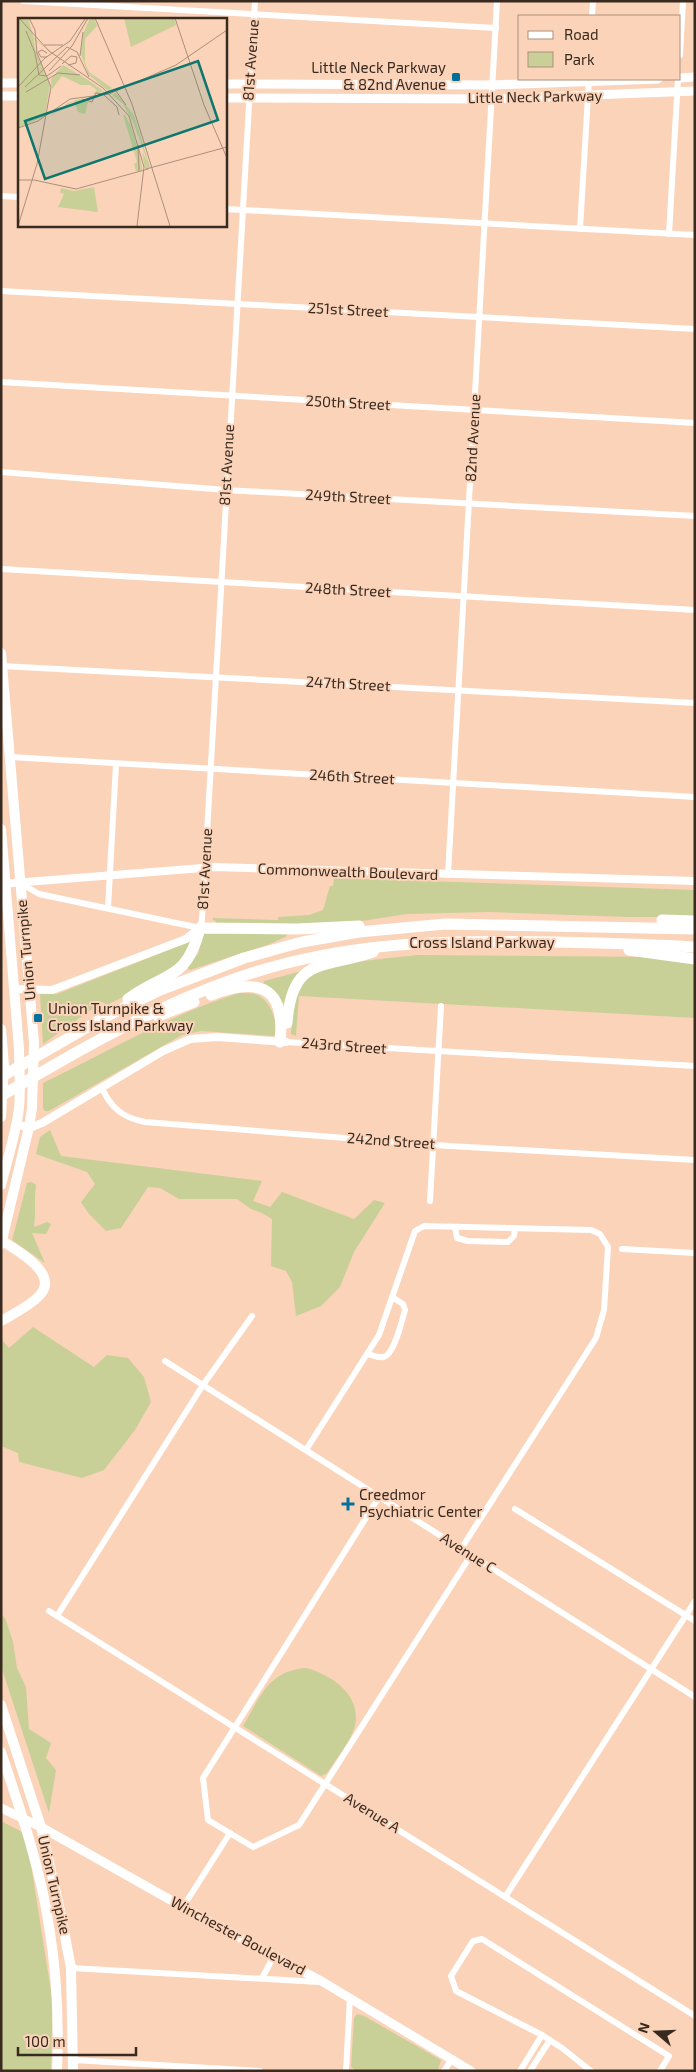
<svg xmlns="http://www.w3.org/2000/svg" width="696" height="2072" font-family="'Exo 2',sans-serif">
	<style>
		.green { fill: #c8d097 }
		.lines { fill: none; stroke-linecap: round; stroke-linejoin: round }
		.minor { stroke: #fff; stroke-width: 6 }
		.tertiary { stroke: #fff; stroke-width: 8 }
		.secondary { stroke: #fff; stroke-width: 9 }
		.primary { stroke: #fff; stroke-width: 10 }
		.motorway { stroke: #fff; stroke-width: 11 }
		.poi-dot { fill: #02709c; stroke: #fbd3b9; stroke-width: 2 }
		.labels { text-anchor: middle; stroke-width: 4; stroke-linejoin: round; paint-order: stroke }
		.street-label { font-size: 15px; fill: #392a20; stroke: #fbd3b9 }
		.poi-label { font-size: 15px; fill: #392a20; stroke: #fbd3b9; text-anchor: start }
		.inset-road { fill: none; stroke: #ad8f7c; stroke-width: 1 }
		.view { fill: #0f766e; fill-opacity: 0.15; stroke: #0f766e; stroke-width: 2.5 }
		.inset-edge { fill: none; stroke: #392a20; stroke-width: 2.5 }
	</style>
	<rect width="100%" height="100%" fill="#fbd3b9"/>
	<g class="green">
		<path d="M334,878L695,890V917H627L490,912L407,914L336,925H215L216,921L213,920V918L278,920V917L309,915L323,910L330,886H333Z"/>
		<path d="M285,931L287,936L270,944L190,970L186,966L198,954L204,932Z"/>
		<path d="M189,942L191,945L185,959L158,979L107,1005L102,1002L43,1044L40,994H57Z"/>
		<path d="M418,955L657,957L695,964V1018L299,996L296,1036L291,1034C293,1015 292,994 306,979C322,962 394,958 418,955Z"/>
		<path d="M302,971L292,983L284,1005L278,996L263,984L264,981Z"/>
		<path d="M239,993C244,993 251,993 255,994C271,1000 276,1019 277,1034L273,1036L201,1031L182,1035L49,1111H45L43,1108V1083C107,1052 171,1014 239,993Z"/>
		<path d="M50,1130L61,1156L262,1181L253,1201L270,1207L282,1192L354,1219L374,1200L385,1203L354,1252L340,1287L321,1306L296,1316L292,1282L286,1271L271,1266L272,1219L262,1213L251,1209L237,1199H179L160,1188L148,1187L121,1228L106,1231L89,1214L81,1202L95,1184L87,1172L36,1154L40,1137Z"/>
		<path d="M32,1182L36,1185C34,1199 36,1213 34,1227L47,1222L51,1224L46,1234L32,1233L45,1263L12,1240L27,1183Z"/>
		<path d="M33,1327L94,1367L107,1355L128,1358L144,1377L151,1402L135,1430L104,1470L82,1478L19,1462L18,1453L1,1446V1339L9,1348Z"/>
		<path d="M1,1613L6,1620L13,1642L17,1668L26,1687L29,1729L51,1743L46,1758L56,1770L49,1813L1,1666Z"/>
		<path d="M306,1668C333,1675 364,1697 354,1729C349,1744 336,1759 327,1773L321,1776L243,1726C261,1696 268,1671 306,1668Z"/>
		<path d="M1,1821L24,1833L32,1871L53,2004L51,2071H1Z"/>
		<path d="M357,2014L364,2016L441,2060L438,2071L355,2070L351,2067L354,2018Z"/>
	</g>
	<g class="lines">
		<g class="minor">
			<path d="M23,1L496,28"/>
			<path d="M592,16L593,1"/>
			<path d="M680,55L683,1"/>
			<path d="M1,196L19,197"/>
			<path d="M225,209L695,235"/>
			<path d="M580,229L589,79"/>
			<path d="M669,234L678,79"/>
			<path d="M1,291L695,329"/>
			<path d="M1,382L695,423"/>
			<path d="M1,472L226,490L695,516"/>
			<path d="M1,569L695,610"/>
			<path d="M1,666L695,703"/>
			<path d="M10,757L695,797"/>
			<path d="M448,875L497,1"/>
			<path d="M20,883L39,894L200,928L202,919L255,1"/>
			<path d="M108,908L116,764"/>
			<path d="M286,1042L695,1066"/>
			<path d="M102,1088C111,1108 123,1118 145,1122L433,1145L695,1160"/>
			<path d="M430,1201L441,1006"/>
			<path d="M455,1227L457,1238L468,1241L508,1242L514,1236L515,1228"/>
			<path d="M622,1249L695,1253"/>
			<path d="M367,1354C372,1355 378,1358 383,1357C394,1356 402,1320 405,1310L403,1304L392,1297"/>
			<path d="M165,1361L695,1697"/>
			<path d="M306,1450L379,1335L415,1231L424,1226L591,1230L600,1234L608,1247L604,1310L596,1338L461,1549"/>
			<path d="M379,1497L203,1778L208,1820L253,1847L299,1825L471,1555"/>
			<path d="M515,1509L695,1621"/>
			<path d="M49,1611L695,2016"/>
			<path d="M57,1616L203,1385L252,1316"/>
			<path d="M505,1897L695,1601"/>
			<path d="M183,1907L230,1833"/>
			<path d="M71,1968L319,1982"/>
			<path d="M262,1978L274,1956"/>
			<path d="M74,2060L260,2071"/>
			<path d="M346,2071L350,1997"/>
			<path d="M444,2071L452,2059"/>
			<path d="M520,2071L542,2035"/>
			<path d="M530,2071L550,2040"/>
			<path d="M591,2071L562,2048L542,2035L456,1991L451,1976L473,1941L482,1939L669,2056L660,2071"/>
		</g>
		<g class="tertiary">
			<path d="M1,884L215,867L695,881"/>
			<path d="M14,989L52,990L60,987L186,939L198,929"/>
			<path d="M16,1125L32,1127L42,1123L163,1051L190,1039L217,1037L286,1042"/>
		</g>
		<g class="secondary">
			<path d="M680,78L695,77"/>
			<path d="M1,83H19"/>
			<path d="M225,84L492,85L658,79"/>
			<path d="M1,96H19"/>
			<path d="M225,98L492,99L695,91"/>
			<path d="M1,1808L41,1827L183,1907L323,1982L471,2071"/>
		</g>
		<g class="primary">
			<path d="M1,653L34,1043L32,1108L29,1127L1,1244"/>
			<path d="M1,829L19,1049C19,1068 21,1088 19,1108C16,1134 7,1160 1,1185"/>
			<path d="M1,1029L4,1066L1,1117"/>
			<path d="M1,1240C17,1251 62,1274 38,1297C28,1307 13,1314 1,1321"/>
			<path d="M1,1705L41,1827L61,1915L71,1968L73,2071"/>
			<path d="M1,1752C20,1809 40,1866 49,1926C57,1974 59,2022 57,2071"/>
		</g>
		<g class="motorway">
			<path d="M662,920L695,921"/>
			<path d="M629,950L695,959"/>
			<path d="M211,995C259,977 286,986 280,1042"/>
			<path d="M128,999C166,971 186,982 200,928L297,929L359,926"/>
			<path d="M158,1016L194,1002"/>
			<path d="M287,1023C292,956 323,969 373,952"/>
			<path d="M1,1077L105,1017L160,990L244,958L302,942L359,932L445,924L695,929"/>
			<path d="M1,1096C77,1051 153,1007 237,978C343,941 445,940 555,942C602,943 648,944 695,947"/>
		</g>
	</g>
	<g class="poi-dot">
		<rect x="451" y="72" width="10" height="10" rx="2.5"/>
		<rect x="33" y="1013" width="10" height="10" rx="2.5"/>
		<path d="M345.5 1496.5h5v5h5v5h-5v5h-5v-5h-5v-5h5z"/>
	</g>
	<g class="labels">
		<g class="street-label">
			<text transform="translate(251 60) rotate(-86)" y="5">81st Avenue</text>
			<text transform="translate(535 97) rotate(-1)" y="5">Little Neck Parkway</text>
			<text transform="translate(348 310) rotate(3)" y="5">251st Street</text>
			<text transform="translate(348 403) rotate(3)" y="5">250th Street</text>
			<text transform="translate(473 438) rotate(-87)" y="5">82nd Avenue</text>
			<text transform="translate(227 465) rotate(-87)" y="5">81st Avenue</text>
			<text transform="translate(348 497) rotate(3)" y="5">249th Street</text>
			<text transform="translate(348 590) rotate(3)" y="5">248th Street</text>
			<text transform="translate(348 684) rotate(3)" y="5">247th Street</text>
			<text transform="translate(352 777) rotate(3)" y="5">246th Street</text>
			<text transform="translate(205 869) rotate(-87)" y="5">81st Avenue</text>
			<text transform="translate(348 872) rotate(2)" y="5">Commonwealth Boulevard</text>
			<text x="482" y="948">Cross Island Parkway</text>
			<text transform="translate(26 950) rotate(-95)" y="5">Union Turnpike</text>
			<text transform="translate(344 1046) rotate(4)" y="5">243rd Street</text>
			<text transform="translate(391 1141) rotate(4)" y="5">242nd Street</text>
			<text transform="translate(468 1553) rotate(32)" y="5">Avenue C</text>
			<text transform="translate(372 1813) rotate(32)" y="5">Avenue A</text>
			<text transform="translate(54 1885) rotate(77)" y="5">Union Turnpike</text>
			<text transform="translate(238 1936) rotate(28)" y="5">Winchester Boulevard</text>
		</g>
		<g class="poi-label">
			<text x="446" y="73" text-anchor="end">Little Neck Parkway<tspan x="446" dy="17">&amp; 82nd Avenue</tspan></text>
			<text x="48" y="1014">Union Turnpike &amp;<tspan x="48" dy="17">Cross Island Parkway</tspan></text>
			<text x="359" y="1500">Creedmor<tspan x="359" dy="17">Psychiatric Center</tspan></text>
		</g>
	</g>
	<g transform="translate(18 18)">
		<rect width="209" height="209" fill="#fbd3b9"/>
		<path d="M0,0H10L16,20L56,52L16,21L17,30L32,66L27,98L0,110ZM72,0H76L79,8L67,21V45L71,54L94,70L91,74L70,56L63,36L65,16ZM106,0H156L158,7L113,29ZM45,47L70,62L88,75L79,73L85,76H75L79,72L72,67H63L44,58L34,71L33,61ZM98,75L116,97L132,149L127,151L124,133L130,145L115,104L105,86L94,77ZM65,81L70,84L67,96L60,94L56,83L30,100L50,85L58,82ZM105,97L102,98L105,97H107L112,106L122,137L124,152L118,153L116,146L119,144ZM76,169L80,194L40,189L46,176L42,175L43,170L56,173Z" fill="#c8d097"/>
		<path class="inset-road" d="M1,0L31,33L85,70L111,98L126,149L119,208M77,0L114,86L152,208M157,0L186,87L209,140M8,13L17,35L21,57L29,58L43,48M26,27H45M29,35L24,32L20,34L23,39H29M62,38L65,14M44,46L53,38L59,39L58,45L50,47M31,53L54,28L70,0M0,69L27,40L52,23L67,1M7,69L49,29L59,34L71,59M98,73L108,87M8,74L40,55L62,57M86,77L99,89L101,97M64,81L74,84L78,75L85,76M0,110L20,103L52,81L91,76L158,47L209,12M120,127L121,153M128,151L209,129M0,162H16L58,171L130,151M0,208L19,146L33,69L19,35L17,12L11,0"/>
		<path class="view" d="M180,43L200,102L27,161L7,103Z"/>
		<rect width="209" height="209" class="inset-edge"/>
	</g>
	<rect width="696" height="2072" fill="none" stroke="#392a20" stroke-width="5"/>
	<rect x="518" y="15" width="162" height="65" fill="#fbd3b9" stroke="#ad8f7c"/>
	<rect x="528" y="31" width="25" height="8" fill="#ffffff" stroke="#ad8f7c"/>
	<text x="564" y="40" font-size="15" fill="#392a20">Road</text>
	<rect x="528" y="52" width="25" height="15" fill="#c8d097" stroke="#ad8f7c"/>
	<text x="564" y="65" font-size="15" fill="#392a20">Park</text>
	<g transform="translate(656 2032) rotate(289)" stroke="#fbd3b9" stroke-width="4" paint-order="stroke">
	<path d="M0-4L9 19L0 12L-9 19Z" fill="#392a20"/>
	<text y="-8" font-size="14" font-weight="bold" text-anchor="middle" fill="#392a20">N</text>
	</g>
	<path d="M18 2047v8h118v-8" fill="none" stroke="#392a20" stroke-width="2.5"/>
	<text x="25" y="2047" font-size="15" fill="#392a20" stroke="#fbd3b9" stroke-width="4" paint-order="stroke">100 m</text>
</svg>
